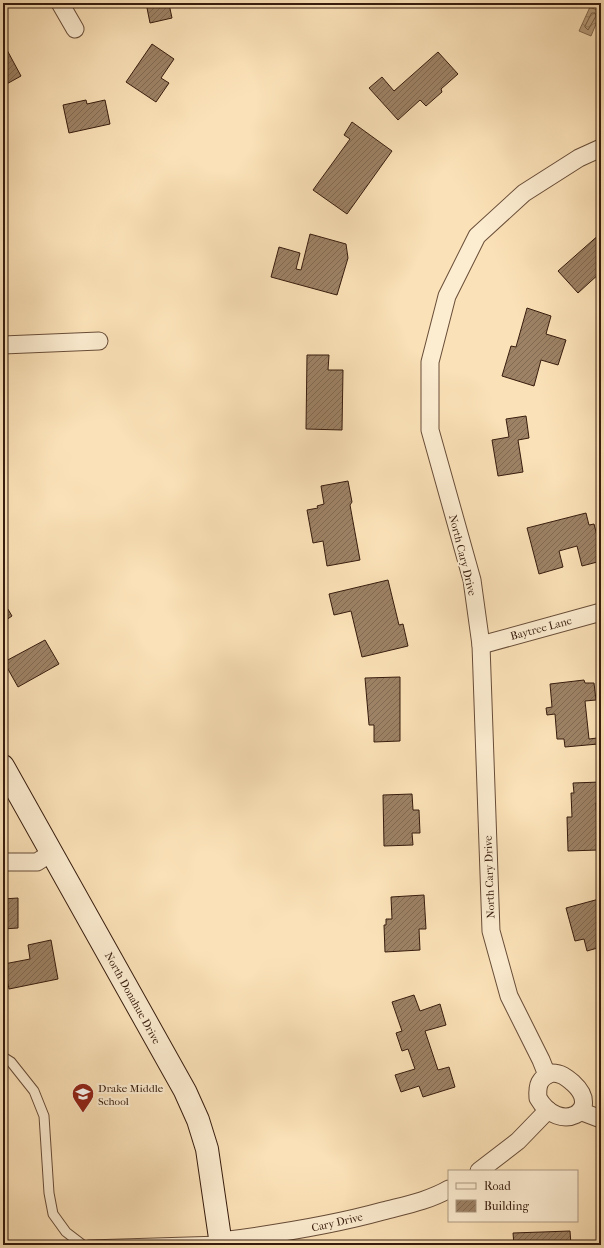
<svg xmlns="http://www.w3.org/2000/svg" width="604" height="1248" font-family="'IM FELL French Canon',serif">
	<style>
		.water { fill: url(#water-waves); stroke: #846a50 }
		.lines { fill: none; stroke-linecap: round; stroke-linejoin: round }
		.shore { stroke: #785d45; stroke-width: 1 }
		.building { fill: url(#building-hatch); stroke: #371c0d }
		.lane-casing { stroke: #684d38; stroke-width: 11 }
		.street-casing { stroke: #684d38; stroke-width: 19 }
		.secondary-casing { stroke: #371c0d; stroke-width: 24 }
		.lane { stroke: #fcecd0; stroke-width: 9 }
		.street { stroke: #fcecd0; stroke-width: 17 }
		.secondary { stroke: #fcecd0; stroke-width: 22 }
		.labels { text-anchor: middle; stroke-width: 4; stroke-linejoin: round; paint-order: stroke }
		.street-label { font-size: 11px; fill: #371c0d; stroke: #fcecd0 }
		.poi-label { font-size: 11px; fill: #371c0d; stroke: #fcecd0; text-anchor: start }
	</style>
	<defs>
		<pattern id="water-waves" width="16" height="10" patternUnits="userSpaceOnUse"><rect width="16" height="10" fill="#b89e7d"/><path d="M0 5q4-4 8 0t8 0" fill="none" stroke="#968065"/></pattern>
		<pattern id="building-hatch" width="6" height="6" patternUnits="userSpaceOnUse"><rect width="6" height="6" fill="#9d8265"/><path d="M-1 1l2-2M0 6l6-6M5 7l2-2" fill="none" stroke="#816a52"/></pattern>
	</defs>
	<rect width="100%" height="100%" fill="#fbe1b7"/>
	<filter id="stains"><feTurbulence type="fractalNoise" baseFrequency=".005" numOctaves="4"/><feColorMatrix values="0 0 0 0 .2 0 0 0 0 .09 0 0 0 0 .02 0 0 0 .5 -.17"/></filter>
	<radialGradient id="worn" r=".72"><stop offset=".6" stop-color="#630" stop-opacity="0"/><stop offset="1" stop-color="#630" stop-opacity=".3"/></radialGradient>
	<path class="water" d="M590,7L601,12L591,36L579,31Z"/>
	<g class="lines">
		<path class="shore" d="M592,13H595L596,16L588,30L585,27Z"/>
	</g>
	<g class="building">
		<path d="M146,3H173L169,4L172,18L150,23Z"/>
		<path d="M152,44L174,59L161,78L169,83L156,102L126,82Z"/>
		<path d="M7,50L21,76L3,86V52Z"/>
		<path d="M438,52L458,74L441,89L442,92L426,106L420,100L398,120L369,88L382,77L394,91Z"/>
		<path d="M86,100L87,104L105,100L110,124L69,133L63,105Z"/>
		<path d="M352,122L392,151L347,214L313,190L350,139L344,135Z"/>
		<path d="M601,233V272L578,293L558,271Z"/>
		<path d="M310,234L346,244L348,258L337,295L271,277L279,247L300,253L296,269L301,270Z"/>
		<path d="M527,308L551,316L546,334L566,340L558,365L541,360L534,386L502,376L511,346L516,347Z"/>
		<path d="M307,355H329L328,370H343L342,430L306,429Z"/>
		<path d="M526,416L529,438L518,440L523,472L498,476L492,440L509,437L506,419Z"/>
		<path d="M348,481L352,502L350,505L360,560L327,566L323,541L313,543L307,510L318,508L317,506L324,504L321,486Z"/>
		<path d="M586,513L589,525L594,524L601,551V561L582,566L577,546L559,551L563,567L539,574L527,528Z"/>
		<path d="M388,580L399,625L403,624L408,646L362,657L351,611L334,615L329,594Z"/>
		<path d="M3,601L12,616L3,622Z"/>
		<path d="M45,640L59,664L18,687L4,662Z"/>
		<path d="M400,677V741L374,742V725H369L365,678Z"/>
		<path d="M584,680L585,683H594L596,700L585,701L589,739L597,738L598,744L565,747L564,739H557L555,714L547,715L546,708L552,707L550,684Z"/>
		<path d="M601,782V803H596L598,850L568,851L567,817H572L571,793H574L573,783Z"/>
		<path d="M412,794L413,810H419L420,833H412L413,845L384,846L383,795Z"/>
		<path d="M424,895L426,929H419L420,950L385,952L384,925H386V919H392L391,897Z"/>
		<path d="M18,898V928L3,929V899Z"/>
		<path d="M599,899L601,905V947L587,951L584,939L575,941L566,908Z"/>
		<path d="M51,940L58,979L9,989L4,964L30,959L28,945Z"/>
		<path d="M414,995L420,1011L440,1004L446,1025L425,1031L438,1070L449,1067L455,1087L423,1097L419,1086L401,1092L395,1075L415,1069L408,1049L402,1051L396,1033L402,1031L392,1002Z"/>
		<path d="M570,1231L571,1245H514L513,1233Z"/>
	</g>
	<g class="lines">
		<g class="lane-casing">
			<g id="lane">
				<path d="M3,1057L11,1062L34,1091L44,1116L49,1193L53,1214L66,1232L83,1245"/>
				<path d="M89,1245L221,1241"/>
			</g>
		</g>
		<g class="street-casing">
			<g id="street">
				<path d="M60,3L75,29"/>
				<path d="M3,345L99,341"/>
				<path d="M481,645L601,612"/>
				<path d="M3,862H37L51,853"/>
				<path d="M552,1073C561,1073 566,1077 573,1083C604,1111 559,1135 538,1098C537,1085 539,1078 552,1073Z"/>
				<path d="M547,1075L541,1060L509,996L491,931L481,645L472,580L430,430V362L447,296L477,236L524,193L579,158L601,148"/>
				<path d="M580,1111L601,1119"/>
				<path d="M479,1171L518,1141L548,1110"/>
				<path d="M221,1241C276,1234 329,1226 383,1211C406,1205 428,1201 449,1189"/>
			</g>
		</g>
		<g class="secondary-casing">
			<path id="secondary" d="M3,766L185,1091L198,1120L207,1149L221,1245"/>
		</g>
		<use href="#lane" class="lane"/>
		<use href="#street" class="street"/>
		<use href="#secondary" class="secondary"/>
	</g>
	<defs>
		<g id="school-pin" transform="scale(1.15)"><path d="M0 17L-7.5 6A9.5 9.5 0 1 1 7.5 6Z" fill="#8f2418" stroke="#fcecd0"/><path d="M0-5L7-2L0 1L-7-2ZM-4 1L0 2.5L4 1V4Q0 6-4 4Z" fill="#fff"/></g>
	</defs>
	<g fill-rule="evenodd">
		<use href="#school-pin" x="83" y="1094"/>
	</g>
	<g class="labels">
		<g class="street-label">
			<text transform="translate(463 555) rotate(76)" y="4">North Cary Drive</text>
			<text transform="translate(541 628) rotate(-15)" y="4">Baytree Lane</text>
			<text transform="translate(489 877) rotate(-92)" y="4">North Cary Drive</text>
			<text transform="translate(133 998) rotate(61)" y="4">North Donahue Drive</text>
			<text transform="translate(337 1222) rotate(-13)" y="4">Cary Drive</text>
		</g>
		<g class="poi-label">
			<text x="98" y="1092">Drake Middle<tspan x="98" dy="13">School</tspan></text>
		</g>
	</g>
	<rect width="604" height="1248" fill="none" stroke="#fbe1b7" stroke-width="16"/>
	<rect x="4" y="4" width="596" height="1240" fill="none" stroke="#371c0d" stroke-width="2"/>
	<rect x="8" y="8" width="588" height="1232" fill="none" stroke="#371c0d"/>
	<rect x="448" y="1170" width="130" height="52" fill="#fcecd0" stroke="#ad9982"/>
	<rect x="456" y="1183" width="20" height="6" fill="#fcecd0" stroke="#ad9982"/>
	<text x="484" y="1190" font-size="12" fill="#371c0d">Road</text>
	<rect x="456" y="1200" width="20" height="12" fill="url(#building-hatch)" stroke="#ad9982"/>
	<text x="484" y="1210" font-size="12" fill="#371c0d">Building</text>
	<rect width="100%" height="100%" filter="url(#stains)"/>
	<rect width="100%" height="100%" fill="url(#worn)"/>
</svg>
